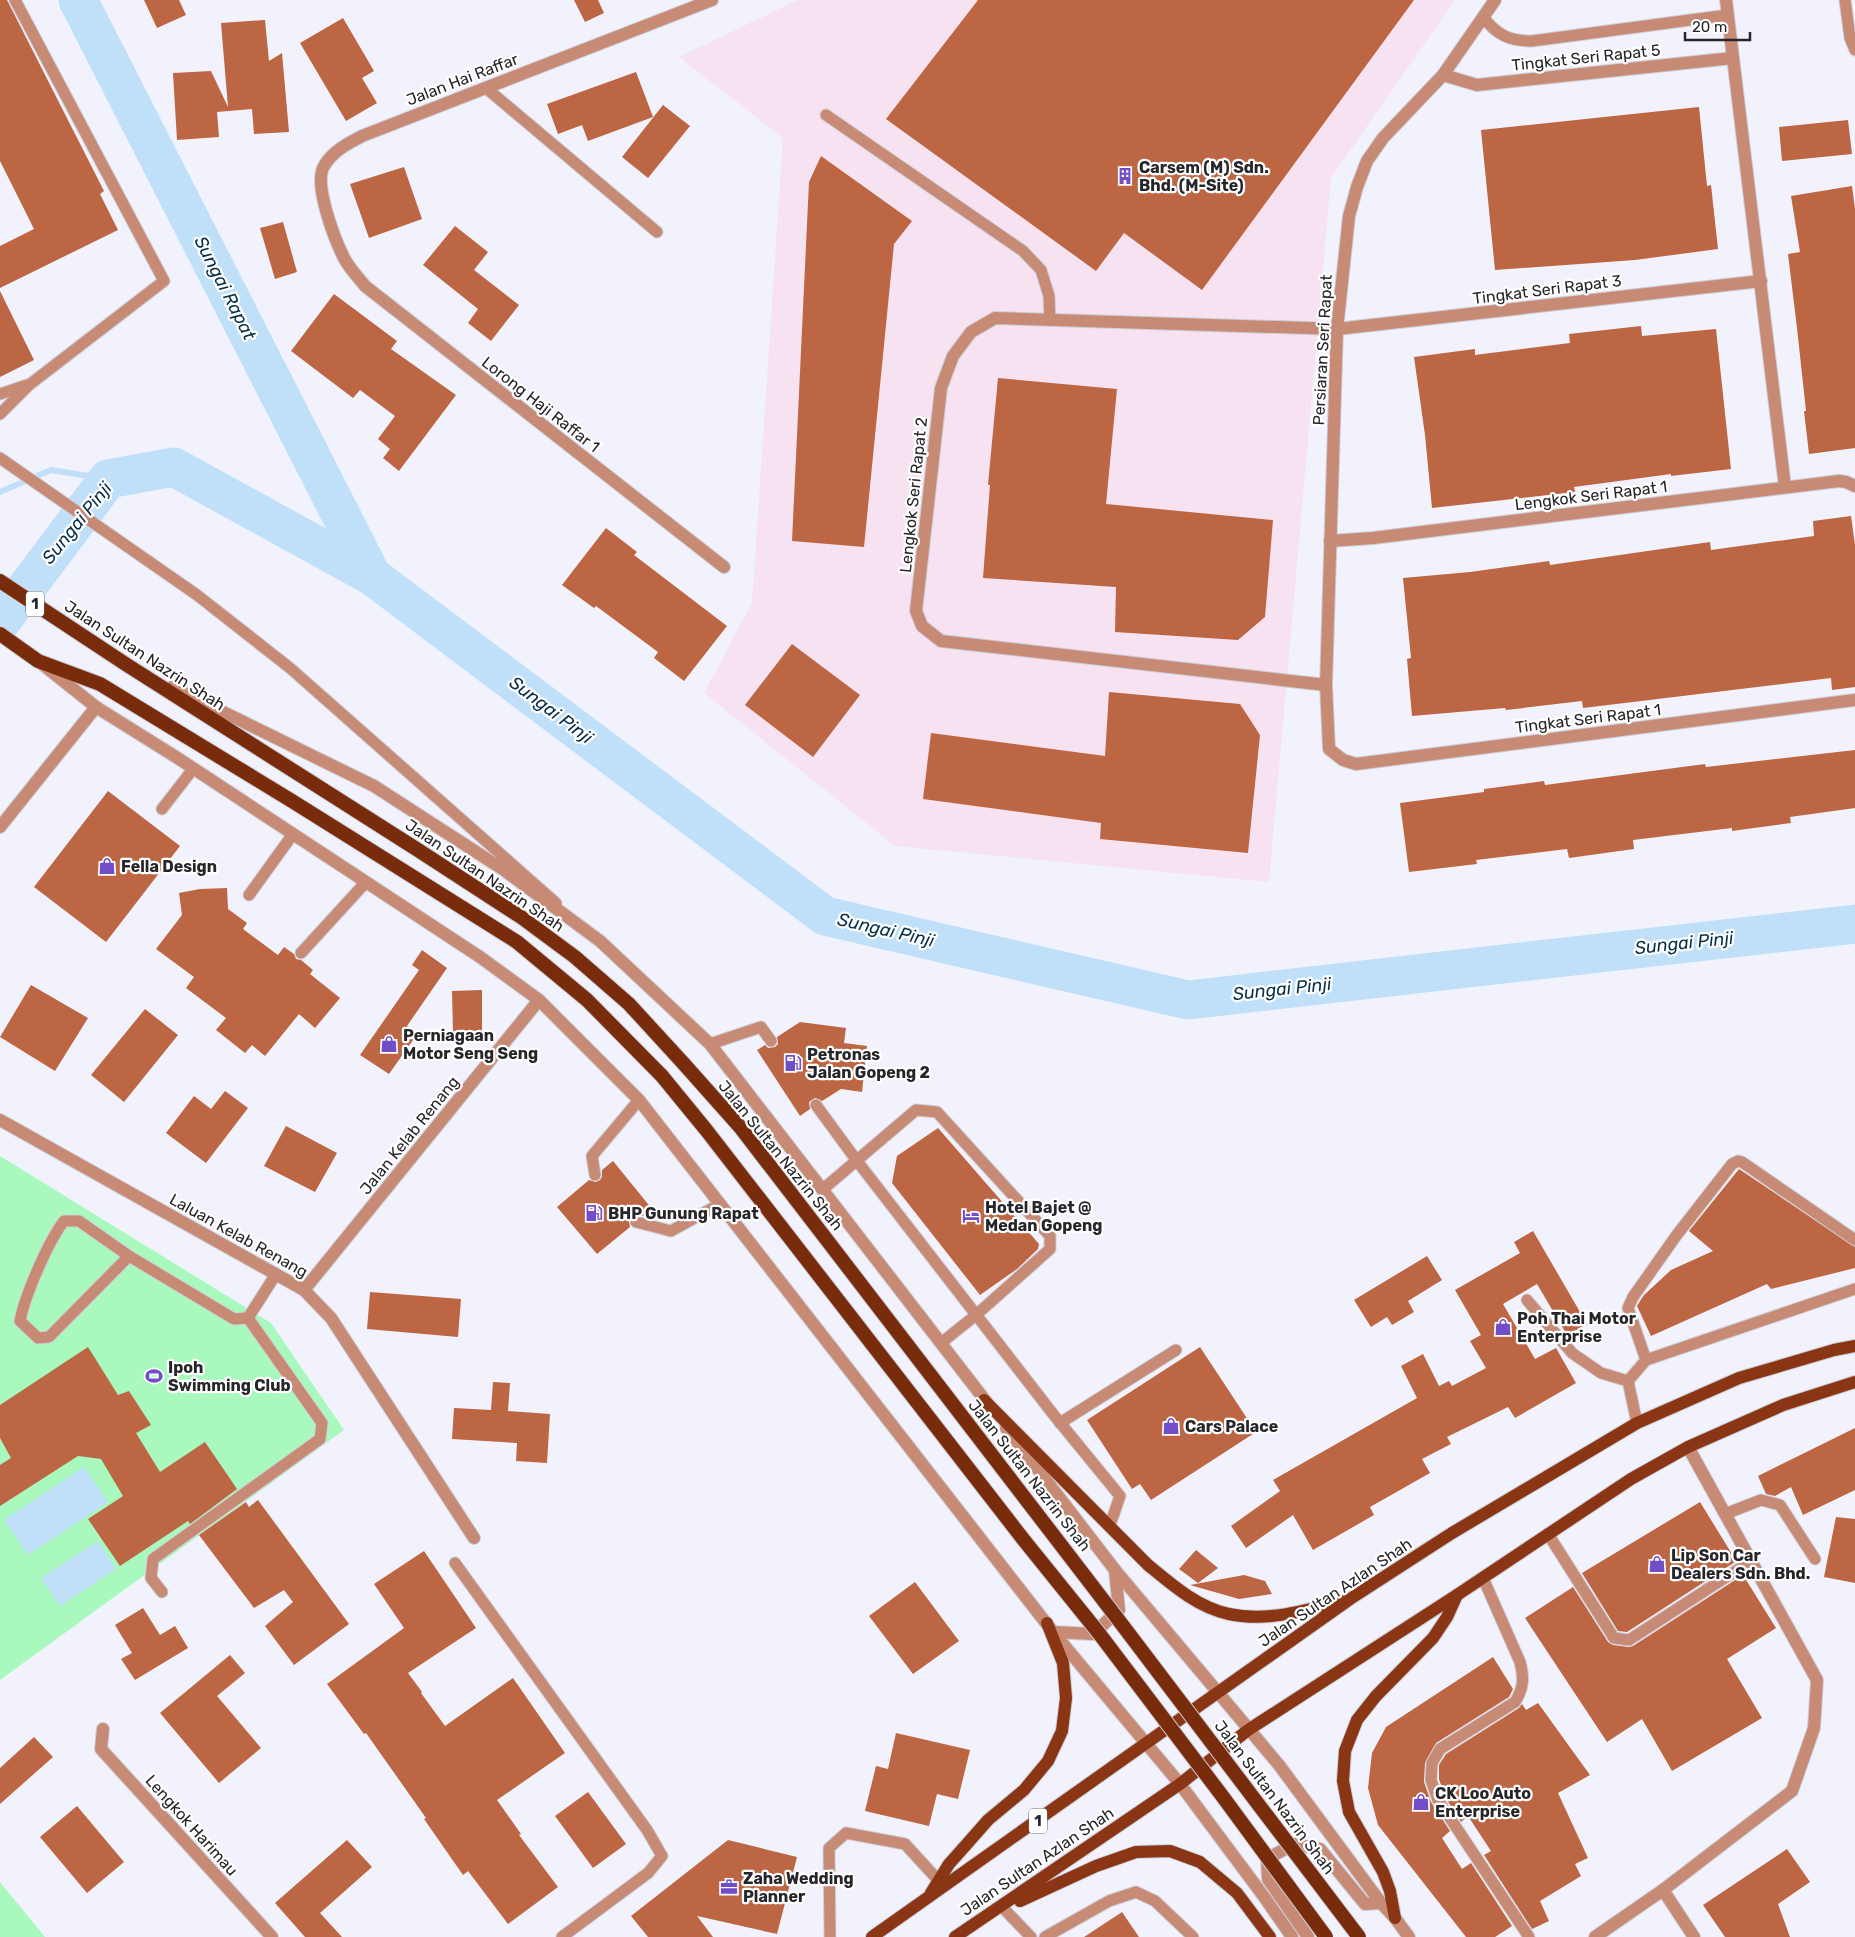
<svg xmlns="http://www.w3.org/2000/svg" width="1855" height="1937" font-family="Rubik,sans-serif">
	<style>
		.industrial { fill: #f6e2f1 }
		.green { fill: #a9f9bf }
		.water { fill: #bfe0f8 }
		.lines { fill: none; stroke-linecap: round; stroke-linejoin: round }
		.stream { stroke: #bfe0f8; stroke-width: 6 }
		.river { stroke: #bfe0f8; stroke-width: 39 }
		.building { fill: #bc6643 }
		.service-casing { stroke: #cdcdd7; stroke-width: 13 }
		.minor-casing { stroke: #cdcdd7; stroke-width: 14 }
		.tertiary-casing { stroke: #cdcdd7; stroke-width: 14 }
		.primary-casing { stroke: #cdcdd7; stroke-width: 14 }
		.trunk-casing { stroke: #cdcdd7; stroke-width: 16 }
		.service { stroke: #c78a75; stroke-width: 11 }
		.minor { stroke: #c78a75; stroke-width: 12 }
		.tertiary { stroke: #c78a75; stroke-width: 12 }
		.primary { stroke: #8a3614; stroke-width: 12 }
		.trunk { stroke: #792c0b; stroke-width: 14 }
		.trunk-bridge-casing { stroke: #cdcdd7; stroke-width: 16; stroke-linecap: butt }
		.trunk-bridge { stroke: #792c0b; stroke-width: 14 }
		.labels { text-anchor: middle; stroke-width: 4.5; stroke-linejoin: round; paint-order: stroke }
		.shield { fill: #fff; stroke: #67676a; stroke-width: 1 }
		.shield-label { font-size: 15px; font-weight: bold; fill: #26262a }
		.street-label { font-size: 16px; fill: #26262a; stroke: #fff }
		.poi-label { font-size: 16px; font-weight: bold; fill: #26262a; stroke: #fff; text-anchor: start }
		.water-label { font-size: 18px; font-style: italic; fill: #072f47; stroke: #fff }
	</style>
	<rect width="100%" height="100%" fill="#f2f2fd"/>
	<path class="industrial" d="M798,0H1455L1331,178L1269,882L895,846L704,693L752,603L783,138L679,57Z"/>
	<g class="green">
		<path d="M0,1156L271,1323L344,1430L0,1680Z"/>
		<path d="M0,1882L45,1937H0Z"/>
	</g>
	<g class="water">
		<path d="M84,1467L108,1502L28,1555L4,1520Z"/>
		<path d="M98,1541L116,1569L60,1606L41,1578Z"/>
	</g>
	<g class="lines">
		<path class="stream" d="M0,492L51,470L108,479"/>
		<g class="river">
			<path d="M78,0L372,576"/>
			<path d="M0,623L108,479L174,467L372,576L825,916L1188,1000L1855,924"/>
		</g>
	</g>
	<g class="building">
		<path d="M0,0H7L104,191L100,194L118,230L0,288V246L34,229L0,161Z"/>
		<path d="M144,0H179L186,15L157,28Z"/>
		<path d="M574,0H598L604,13L585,22Z"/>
		<path d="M978,0H1414L1202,290L1124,233L1096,271L886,119Z"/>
		<path d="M343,18L374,71L362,78L377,103L346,121L300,43Z"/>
		<path d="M265,20L269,61L282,53L289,132L254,134L252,109L217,112L219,137L177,140L173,73L211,71L228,107L221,23Z"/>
		<path d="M636,72L653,117L588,141L582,125L558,134L547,104Z"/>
		<path d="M663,105L690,126L648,178L622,157Z"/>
		<path d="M1699,107L1707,186L1711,185L1718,249L1635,260L1495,270L1481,130Z"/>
		<path d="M1848,120L1852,154L1782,161L1779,127Z"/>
		<path d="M821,156L912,221L894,244L864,547L792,541L809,182Z"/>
		<path d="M404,167L422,219L369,238L350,184Z"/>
		<path d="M1852,186L1855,209V448L1809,454L1804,411H1806L1797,328L1788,254L1800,252L1791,196Z"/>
		<path d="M283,222L297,272L275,279L260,228Z"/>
		<path d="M455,226L488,252L474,270L519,305L491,341L468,323L478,309L423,265Z"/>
		<path d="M0,291L34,360L0,377Z"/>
		<path d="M334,294L397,341L391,349L456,395L399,471L383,458L390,449L378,439L395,416L360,390L353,398L291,351Z"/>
		<path d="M1641,326L1642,336L1716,329L1731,469L1671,476V474L1574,487L1575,492L1432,508L1425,435L1414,357L1475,349V355L1570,343L1569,334Z"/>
		<path d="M998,378L1117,389L1106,504L1273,520L1265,617L1238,640L1115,632L1116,587L983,578L990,485H988Z"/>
		<path d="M1851,516L1855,545V687L1832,690L1831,678L1583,708L1582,701L1506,710L1505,708L1412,716L1407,659L1411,658L1403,578L1470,572L1549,561L1550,565L1710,542L1711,550L1814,536L1813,521Z"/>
		<path d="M606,528L637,552L634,555L727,626L684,681L654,658L658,652L596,606L594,608L562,585Z"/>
		<path d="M792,644L860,695L813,757L745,705Z"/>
		<path d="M1109,692L1240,704L1260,735L1248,853L1100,839L1101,823L923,799L931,733L1105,756Z"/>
		<path d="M1855,750V808L1790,817L1791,823L1732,831V828L1633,840L1634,849L1569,858L1567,849L1476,860L1477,864L1409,872L1400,803L1484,792V789L1544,781L1545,785L1705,764L1706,767Z"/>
		<path d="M108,791L180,846L106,942L34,887Z"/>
		<path d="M227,888L228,909L247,923L243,929L278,955L284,947L294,954L296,959L301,960L313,970L310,974L340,998L315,1028L299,1014L265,1056L252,1045L245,1053L216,1030L226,1018L186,988L194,977L156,949L182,915L179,893L200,889Z"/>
		<path d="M422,950L447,968L407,1026L418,1033L389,1074L360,1055L419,970L412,965Z"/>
		<path d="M31,985L88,1018L55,1071L0,1037Z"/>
		<path d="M482,990V1031L453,1032L452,991Z"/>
		<path d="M145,1009L178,1035L124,1102L91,1075Z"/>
		<path d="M800,1022L846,1028L844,1043L867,1046L862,1092L841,1089L822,1101L815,1098L809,1102L810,1109L800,1116L757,1050L765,1045L768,1048L775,1047L778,1044L777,1037Z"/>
		<path d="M225,1091L248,1108L206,1163L166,1133L194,1096L211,1109Z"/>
		<path d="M286,1126L337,1153L315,1192L264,1166Z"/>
		<path d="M938,1128L1039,1244L1038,1249L1017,1269L980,1295L892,1183L897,1156Z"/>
		<path d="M613,1161L652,1209L643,1216L634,1215L631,1216L629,1221L630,1227L597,1254L557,1207L589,1180L596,1182L600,1180L602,1177V1170Z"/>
		<path d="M1739,1169L1855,1247V1268L1771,1289L1767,1284L1651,1336L1637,1306L1640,1301L1644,1295L1671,1270L1713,1251L1689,1231Z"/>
		<path d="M1533,1231L1587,1324L1567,1335L1537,1284L1503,1304L1535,1359L1556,1348L1576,1383L1515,1418L1508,1407L1447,1437L1451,1444L1422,1459L1430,1473L1370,1507L1374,1515L1313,1550L1293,1515L1246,1548L1231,1526L1280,1491L1273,1480L1417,1398L1401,1366L1423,1354L1439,1386L1449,1381L1452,1386L1486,1368L1470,1341L1481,1335L1455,1290L1520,1253L1514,1242Z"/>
		<path d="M1427,1256L1442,1280L1408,1301L1414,1312L1392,1325L1387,1317L1371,1327L1354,1300Z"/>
		<path d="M370,1292L461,1299L458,1337L367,1329Z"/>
		<path d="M88,1347L118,1395L129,1391L151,1425L136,1433L160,1472L205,1442L237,1489L190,1524L188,1521L120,1566L88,1519L123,1496L101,1459L78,1456L0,1506V1465L11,1458L0,1438V1405Z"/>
		<path d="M1200,1347L1256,1432L1151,1500L1140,1484L1132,1489L1087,1420Z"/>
		<path d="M493,1382L510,1383L508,1411L550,1414L547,1463L516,1461L517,1443L452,1439L454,1408L491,1410Z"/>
		<path d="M1855,1428V1490L1803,1515L1791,1487L1775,1496L1766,1494L1758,1476Z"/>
		<path d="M258,1500L349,1624L294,1665L265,1626L293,1602L284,1590L254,1608L199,1535L246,1502L249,1507Z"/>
		<path d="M1700,1502L1732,1554L1730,1555L1735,1562L1627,1632L1618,1631L1582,1573Z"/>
		<path d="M1836,1517L1855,1519V1583L1824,1577Z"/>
		<path d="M1196,1550L1218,1568L1198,1583L1179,1569Z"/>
		<path d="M424,1551L476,1628L408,1673L422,1692L421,1693L445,1726L513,1678L565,1753L497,1800L521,1834L519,1835L558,1887L508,1924L468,1871L463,1875L424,1819L426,1818L366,1733L364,1734L327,1684L404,1628L374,1584Z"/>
		<path d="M1244,1575L1265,1581L1272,1594L1239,1599L1190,1585Z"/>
		<path d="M1743,1575L1776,1628L1727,1659L1762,1718L1672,1771L1642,1719L1607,1742L1525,1618L1573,1587L1608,1642L1613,1645L1629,1647L1633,1646Z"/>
		<path d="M915,1582L959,1641L913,1674L869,1616Z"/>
		<path d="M143,1608L160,1635L175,1626L188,1648L135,1680L121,1659L132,1653L115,1625Z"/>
		<path d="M230,1655L245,1673L217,1696L261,1748L219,1783L160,1713Z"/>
		<path d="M1493,1657L1513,1689L1509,1697L1436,1743L1425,1763L1424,1782L1431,1802L1450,1831L1442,1838L1462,1869L1471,1863L1512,1926L1495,1937H1466L1378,1825L1368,1788L1372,1753L1386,1727Z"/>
		<path d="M1538,1703L1590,1775L1558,1793L1588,1858L1575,1864L1581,1876L1540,1901L1549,1921L1532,1929L1484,1855L1491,1851L1468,1816L1461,1822L1445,1797L1439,1779V1765L1446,1754L1519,1708L1522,1704L1526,1710Z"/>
		<path d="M896,1733L970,1750L958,1799L937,1794L929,1826L865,1811L876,1766L888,1769Z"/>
		<path d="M34,1737L53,1757L0,1804V1768Z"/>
		<path d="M588,1792L626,1844L593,1868L555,1816Z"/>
		<path d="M77,1806L124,1862L87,1893L40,1837Z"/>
		<path d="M347,1840L372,1867L320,1913L342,1937H305L275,1903Z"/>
		<path d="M728,1840L797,1857L777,1934L697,1916L713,1937H648L631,1916Z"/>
		<path d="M1787,1849L1810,1882L1778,1904L1790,1937H1725L1703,1905Z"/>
		<path d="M1122,1912L1139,1937H1084Z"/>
	</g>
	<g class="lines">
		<g class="service-casing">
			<g id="service">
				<path d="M1845,0L1850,38L1855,50"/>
				<path d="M1483,17C1497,35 1509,41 1532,41L1728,15"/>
				<path d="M486,88L657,232"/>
				<path d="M826,115L1023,251L1041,270L1049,296L1050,320"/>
				<path d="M0,394L27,385"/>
				<path d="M0,414L29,385L164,281L15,0"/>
				<path d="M0,458L197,595L290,668L556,903"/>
				<path d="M162,809L193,769"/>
				<path d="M249,895L293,834"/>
				<path d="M301,953L366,882"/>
				<path d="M710,1044L761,1027L771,1041"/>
				<path d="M816,1105L857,1161L1053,1414L1120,1496L1110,1525"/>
				<path d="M595,1175L592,1156L639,1100"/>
				<path d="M822,1190L916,1110L937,1112L1050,1236V1249L976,1315L941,1343"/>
				<path d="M636,1222L671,1231L720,1204"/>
				<path d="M129,1256L49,1337L38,1338L20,1321C25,1295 48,1242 64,1221H79L129,1256L234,1319L248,1318L276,1274"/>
				<path d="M1527,1300L1572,1353L1601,1373L1628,1381"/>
				<path d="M1646,1360L1628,1308L1633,1297L1676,1236L1732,1164L1738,1161L1742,1162L1855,1240"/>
				<path d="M1060,1423L1176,1350"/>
				<path d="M1637,1423L1628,1381L1646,1360L1855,1289"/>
				<path d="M1725,1514L1761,1500L1780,1505L1815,1559"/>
				<path d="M1548,1534L1614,1638L1629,1640L1751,1561"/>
				<path d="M455,1563L647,1830L662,1856L648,1873L562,1937"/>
				<path d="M1483,1578L1520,1662C1524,1677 1524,1688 1515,1702L1440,1749L1432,1763L1431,1780L1438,1800L1529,1937"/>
				<path d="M162,1592L151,1578L153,1559L320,1439L322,1423L248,1318"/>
				<path d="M1004,1909L1031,1937"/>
				<path d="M830,1937L829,1848L846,1833L905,1844L938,1880"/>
				<path d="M1045,1937L1109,1901L1136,1892L1155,1901L1193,1937"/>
			</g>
		</g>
		<g class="minor-casing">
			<g id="minor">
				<path d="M712,0L362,136C347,144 333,151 324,166C313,184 335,240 344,258C349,268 358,277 365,286L724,567"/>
				<path d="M1495,0L1443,75L1383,138L1367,161L1357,187L1349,216L1337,329L1326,685L1329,749L1343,760L1356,764L1855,700"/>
				<path d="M1726,0L1785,487"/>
				<path d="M1443,75L1477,85L1733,58"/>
				<path d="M1330,541L1373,538L1839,481L1846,482L1855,486"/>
				<path d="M1326,685L941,641L922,626L916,611L941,388L953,356L971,332L995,318L1337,329L1761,281"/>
				<path d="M0,827L96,707"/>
				<path d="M0,1120L304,1290L331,1318L474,1538"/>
				<path d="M304,1290L539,1000"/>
				<path d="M103,1729L101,1749L272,1937"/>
				<path d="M1663,1890L1694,1937"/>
				<path d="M1595,1937L1663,1890L1792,1791L1814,1728L1817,1680L1688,1447"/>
			</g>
		</g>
		<g class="tertiary-casing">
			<g id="tertiary">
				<path d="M42,664L96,707L176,757L480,957L539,1000L639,1100L1053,1632L1180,1784L1265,1898L1292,1937"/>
				<path d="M172,687L374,786L504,870L600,941L710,1044L991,1408"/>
				<path d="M1006,1428L1115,1570L1279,1765L1381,1903L1395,1918L1409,1937"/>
				<path d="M1053,1632L1093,1634L1119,1610L1115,1570"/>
				<path d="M1308,1937L1268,1879L1267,1859L1294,1844L1320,1849L1365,1904L1381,1903"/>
			</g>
		</g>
		<g class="primary-casing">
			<g id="primary">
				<path d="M984,1400L1148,1565C1171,1584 1198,1608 1229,1614C1266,1622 1305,1611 1341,1601"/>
				<path d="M931,1893L949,1864L966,1845L988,1820L1024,1790L1048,1761L1062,1731L1066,1698L1063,1663L1047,1623"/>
				<path d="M1020,1901L1096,1866L1136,1852L1170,1851L1200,1862L1237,1893L1270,1937"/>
				<path d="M1395,1918L1390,1891L1383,1872L1349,1812L1343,1781L1345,1751L1357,1720L1376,1696L1433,1638L1447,1617L1457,1595"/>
				<path d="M872,1937L1350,1599L1452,1533L1637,1423L1739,1378L1834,1350L1855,1346"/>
				<path d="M955,1937L1180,1784L1248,1730L1457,1595L1631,1479L1688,1447L1783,1405L1855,1382"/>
			</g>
		</g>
		<g class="trunk-casing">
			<g id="trunk">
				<path d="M0,581L127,665L418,850L521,917L575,957L629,1004L684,1064"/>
				<path d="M0,634L38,661L100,684L292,801L517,942L587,1000L662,1076"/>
			</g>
		</g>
		<use href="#service" class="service"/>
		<use href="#minor" class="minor"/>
		<use href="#tertiary" class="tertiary"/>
		<use href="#primary" class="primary"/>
		<use href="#trunk" class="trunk"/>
		<g class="trunk-bridge-casing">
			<g id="trunk-bridge">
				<path d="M684,1064L740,1127L830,1244L1117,1618L1359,1937"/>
				<path d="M662,1076L707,1131L1023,1539L1098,1632L1223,1797L1326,1937"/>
			</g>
		</g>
		<use href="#trunk-bridge" class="trunk-bridge"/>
	</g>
	<defs>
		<g id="building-bare" transform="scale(1.35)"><path d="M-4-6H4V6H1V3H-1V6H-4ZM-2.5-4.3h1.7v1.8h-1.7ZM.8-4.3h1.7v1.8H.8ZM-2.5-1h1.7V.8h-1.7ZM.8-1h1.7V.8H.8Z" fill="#714ec7" stroke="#fff" stroke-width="2.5" paint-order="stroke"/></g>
		<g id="shop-bare" transform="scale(1.35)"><path d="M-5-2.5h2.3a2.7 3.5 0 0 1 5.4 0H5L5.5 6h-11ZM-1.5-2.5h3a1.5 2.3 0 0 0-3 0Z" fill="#714ec7" stroke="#fff" stroke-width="2.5" paint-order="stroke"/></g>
		<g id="fuel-bare" transform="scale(1.35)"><path d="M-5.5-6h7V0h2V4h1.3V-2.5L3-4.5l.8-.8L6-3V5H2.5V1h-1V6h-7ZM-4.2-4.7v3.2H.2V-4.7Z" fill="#714ec7" stroke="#fff" stroke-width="2.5" paint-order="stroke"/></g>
		<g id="hotel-bare" transform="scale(1.35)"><path d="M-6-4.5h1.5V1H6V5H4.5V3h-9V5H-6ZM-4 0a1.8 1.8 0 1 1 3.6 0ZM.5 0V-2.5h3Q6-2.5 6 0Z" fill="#714ec7" stroke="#fff" stroke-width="2.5" paint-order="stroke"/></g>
		<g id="stadium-bare" transform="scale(1.35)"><path d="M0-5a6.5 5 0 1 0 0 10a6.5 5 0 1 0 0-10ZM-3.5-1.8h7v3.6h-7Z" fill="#714ec7" stroke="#fff" stroke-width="2.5" paint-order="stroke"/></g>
		<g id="office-bare" transform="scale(1.35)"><path d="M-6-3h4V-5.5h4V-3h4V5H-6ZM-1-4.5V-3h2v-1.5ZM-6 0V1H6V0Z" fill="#714ec7" stroke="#fff" stroke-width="2.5" paint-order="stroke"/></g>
	</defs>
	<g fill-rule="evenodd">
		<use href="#building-bare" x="1125" y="176"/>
		<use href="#shop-bare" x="107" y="866"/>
		<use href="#shop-bare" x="389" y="1044"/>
		<use href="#fuel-bare" x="793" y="1063"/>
		<use href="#fuel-bare" x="594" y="1213"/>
		<use href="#hotel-bare" x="971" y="1216"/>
		<use href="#shop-bare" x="1503" y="1327"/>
		<use href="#stadium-bare" x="154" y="1376"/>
		<use href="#shop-bare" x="1171" y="1426"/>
		<use href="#shop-bare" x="1657" y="1564"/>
		<use href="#shop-bare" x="1421" y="1802"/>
		<use href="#office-bare" x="729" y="1887"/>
	</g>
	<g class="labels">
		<g class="shield">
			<rect x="26" y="591.5" width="18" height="25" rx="4"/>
			<rect x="1029" y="1808.5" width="18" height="25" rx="4"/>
		</g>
		<g class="shield-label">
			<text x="35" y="609">1</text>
			<text x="1038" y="1826">1</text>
		</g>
		<g class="street-label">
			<text transform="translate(1586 57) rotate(-6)" y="6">Tingkat Seri Rapat 5</text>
			<text transform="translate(462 79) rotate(-21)" y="6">Jalan Hai Raffar</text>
			<text transform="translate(1547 289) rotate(-7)" y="6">Tingkat Seri Rapat 3</text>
			<text transform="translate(1322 350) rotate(-87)" y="6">Persiaran Seri Rapat</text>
			<text transform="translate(541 404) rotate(38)" y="6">Lorong Haji Raffar 1</text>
			<text transform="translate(913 495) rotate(-84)" y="6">Lengkok Seri Rapat 2</text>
			<text transform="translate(1591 495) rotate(-7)" y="6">Lengkok Seri Rapat 1</text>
			<text transform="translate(145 655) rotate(33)" y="6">Jalan Sultan Nazrin Shah</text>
			<text transform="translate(1588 718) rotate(-7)" y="6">Tingkat Seri Rapat 1</text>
			<text transform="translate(485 875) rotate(34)" y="6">Jalan Sultan Nazrin Shah</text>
			<text transform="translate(409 1135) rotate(-51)" y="6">Jalan Kelab Renang</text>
			<text transform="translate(781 1155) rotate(51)" y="6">Jalan Sultan Nazrin Shah</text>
			<text transform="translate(239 1235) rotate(29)" y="6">Laluan Kelab Renang</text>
			<text transform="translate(1030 1475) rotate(52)" y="6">Jalan Sultan Nazrin Shah</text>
			<text transform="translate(1335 1592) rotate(-34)" y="6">Jalan Sultan Azlan Shah</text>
			<text transform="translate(1275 1797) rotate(53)" y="6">Jalan Sultan Nazrin Shah</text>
			<text transform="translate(192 1825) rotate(48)" y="6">Lengkok Harimau</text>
			<text transform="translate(1037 1861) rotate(-34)" y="6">Jalan Sultan Azlan Shah</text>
		</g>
		<g class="poi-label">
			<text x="1139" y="173">Carsem (M) Sdn.<tspan x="1139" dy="18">Bhd. (M-Site)</tspan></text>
			<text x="121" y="872">Fella Design</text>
			<text x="403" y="1041">Perniagaan<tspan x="403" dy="18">Motor Seng Seng</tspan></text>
			<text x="807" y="1060">Petronas<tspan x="807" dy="18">Jalan Gopeng 2</tspan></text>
			<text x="985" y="1213">Hotel Bajet @<tspan x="985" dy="18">Medan Gopeng</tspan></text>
			<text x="608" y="1219">BHP Gunung Rapat</text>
			<text x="1517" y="1324">Poh Thai Motor<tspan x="1517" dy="18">Enterprise</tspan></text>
			<text x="168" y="1373">Ipoh<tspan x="168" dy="18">Swimming Club</tspan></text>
			<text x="1185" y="1432">Cars Palace</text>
			<text x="1671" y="1561">Lip Son Car<tspan x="1671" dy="18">Dealers Sdn. Bhd.</tspan></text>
			<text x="1435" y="1799">CK Loo Auto<tspan x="1435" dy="18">Enterprise</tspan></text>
			<text x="743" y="1884">Zaha Wedding<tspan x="743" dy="18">Planner</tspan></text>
		</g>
		<g class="water-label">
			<text transform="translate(225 288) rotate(63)" y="6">Sungai Rapat</text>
			<text transform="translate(77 523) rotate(-51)" y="6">Sungai Pinji</text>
			<text transform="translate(551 710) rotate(37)" y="6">Sungai Pinji</text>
			<text transform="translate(886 930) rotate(13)" y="6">Sungai Pinji</text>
			<text transform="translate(1684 943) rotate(-6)" y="6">Sungai Pinji</text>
			<text transform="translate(1282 989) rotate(-6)" y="6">Sungai Pinji</text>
		</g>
	</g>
	<path d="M1685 32v8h65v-8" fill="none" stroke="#26262a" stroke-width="2.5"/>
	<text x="1692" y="32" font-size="15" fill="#26262a" stroke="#ffffff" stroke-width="4" paint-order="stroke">20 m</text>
</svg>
